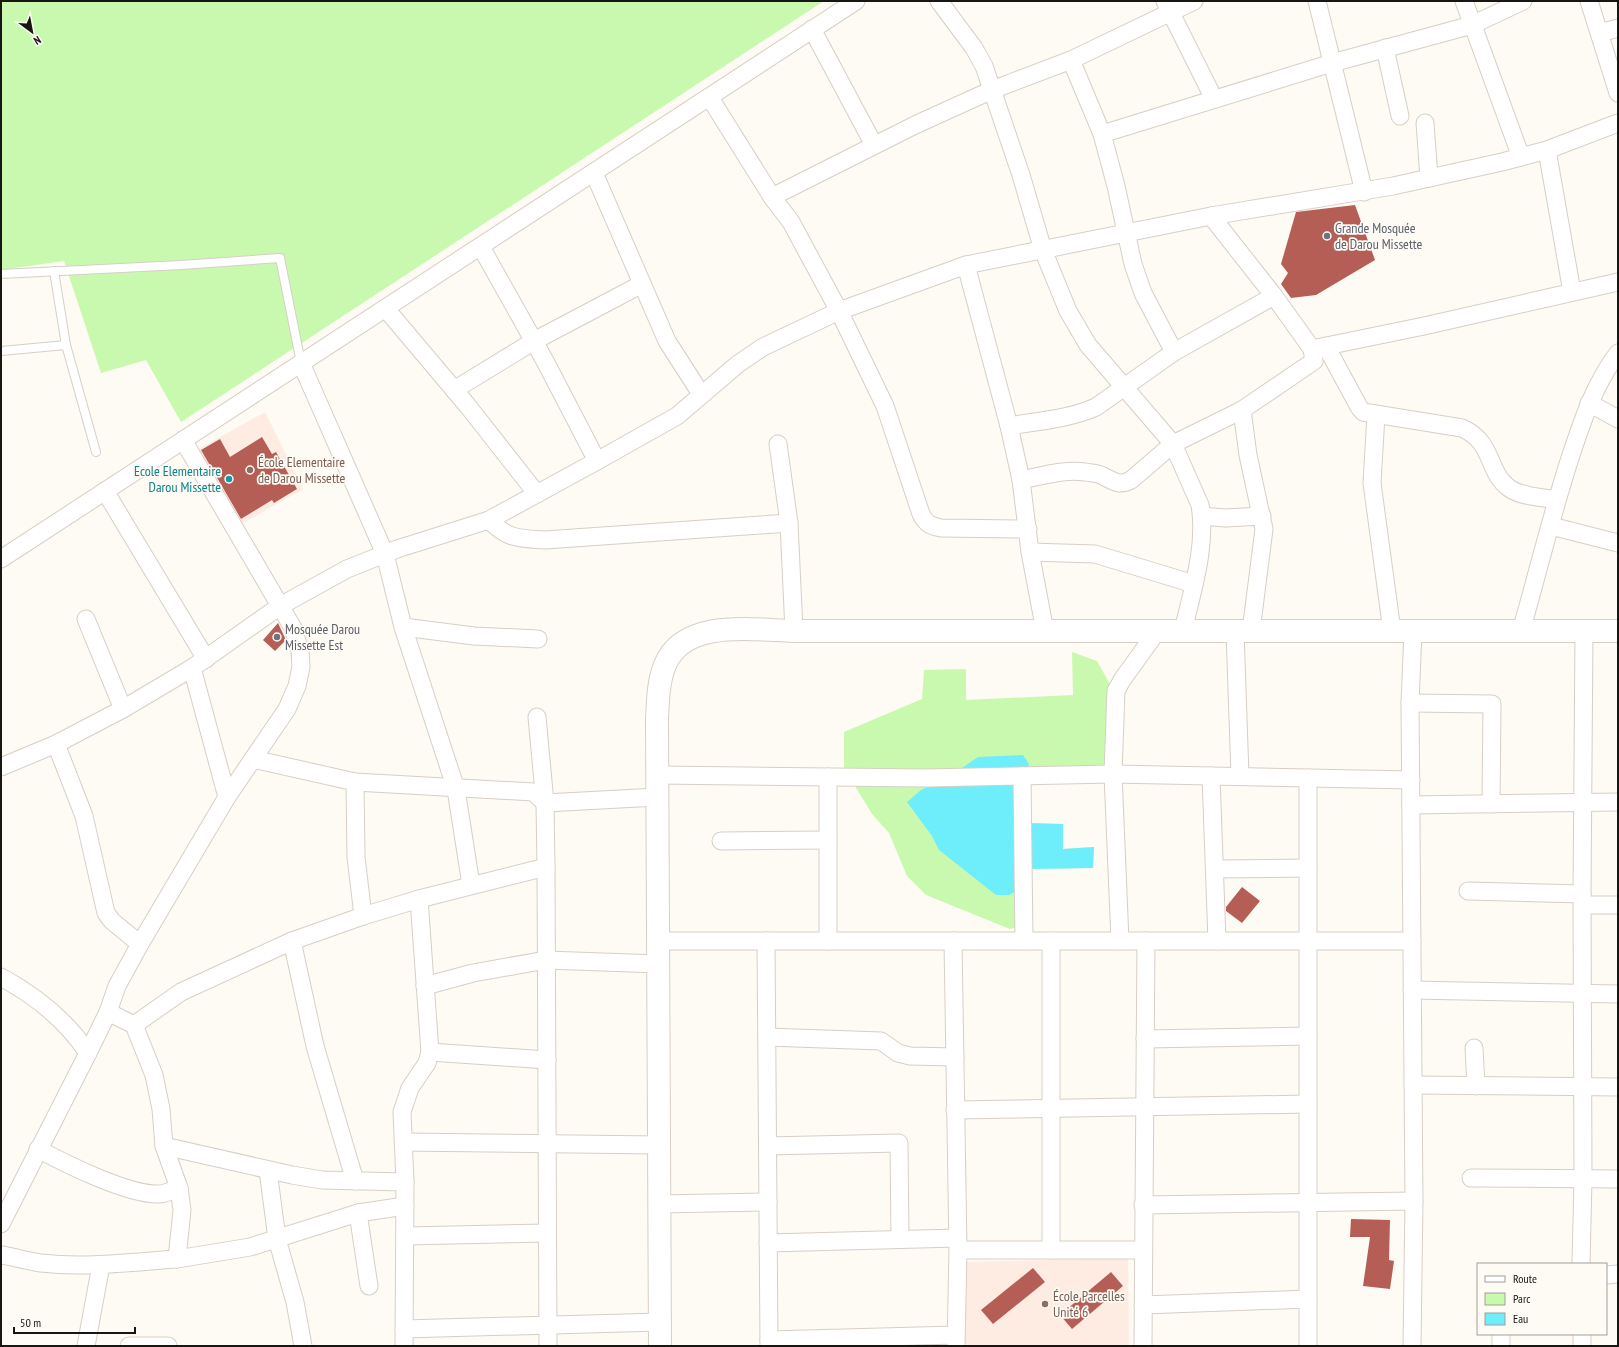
<svg xmlns="http://www.w3.org/2000/svg" width="1619" height="1347" font-family="'PT Sans Narrow',sans-serif">
	<style>
		.education { fill: #feece2 }
		.green { fill: #c9f9af }
		.water { fill: #6eedfb }
		.building { fill: #b55e56 }
		.lines { fill: none; stroke-linecap: round; stroke-linejoin: round }
		.lane-casing { stroke: #d7cfc6; stroke-width: 10 }
		.street-casing { stroke: #d7cfc6; stroke-width: 19 }
		.secondary-casing { stroke: #d7cfc6; stroke-width: 24 }
		.lane { stroke: #fff; stroke-width: 8 }
		.street { stroke: #fff; stroke-width: 17 }
		.secondary { stroke: #fff; stroke-width: 22 }
		.worship-dot { fill: #6b7280; stroke: #fefaf4; stroke-width: 1.5 }
		.education-dot { fill: #8d6e63; stroke: #fefaf4; stroke-width: 1.5 }
		.culture-dot { fill: #0f9aa8; stroke: #fefaf4; stroke-width: 1.5 }
		.labels { text-anchor: middle; stroke-width: 3.5; stroke-linejoin: round; paint-order: stroke }
		.worship-label { font-size: 14px; fill: #5b616d; stroke: #fefaf4; text-anchor: start }
		.education-label { font-size: 14px; fill: #785e54; stroke: #fefaf4; text-anchor: start }
		.culture-label { font-size: 14px; fill: #0d838f; stroke: #fefaf4; text-anchor: end }
	</style>
	<rect width="100%" height="100%" fill="#fefaf4"/>
	<g class="education">
		<path d="M265,412L303,489L238,526L195,451Z"/>
		<path d="M1128,1258L1129,1346H962L961,1262Z"/>
	</g>
	<g class="green">
		<path d="M1,1H824L181,422L146,360L101,373L64,261L1,270Z"/>
		<path d="M1072,652L1097,661L1111,686L1106,783L1024,781L1023,823L1063,824V849L1094,847L1093,868L1029,869L1027,925L1010,929L926,895L907,876L889,833L872,814L844,768V732L922,699L924,670L966,669V700L1073,695Z"/>
	</g>
	<path class="water" d="M1023,755L1029,764L1024,781L1023,823L1063,824V849L1094,847L1093,868L1029,869L1028,885L1009,895H996L939,850L932,836L907,802L921,790L952,775L978,757Z"/>
	<g class="building">
		<path d="M1355,205L1375,260L1316,295L1291,298L1281,284L1288,273L1281,264L1296,212Z"/>
		<path d="M262,437L272,454L276,452L297,489L274,503L272,500L241,519L201,450L220,439L230,457Z"/>
		<path d="M278,623L286,640L275,651L263,640Z"/>
		<path d="M1242,887L1260,901L1242,923L1226,911V907Z"/>
		<path d="M1351,1219L1390,1220L1389,1260L1394,1261L1390,1289L1363,1286L1370,1237H1350Z"/>
		<path d="M1033,1268L1045,1282L993,1324L981,1310Z"/>
		<path d="M1111,1272L1123,1286L1072,1329L1060,1315Z"/>
	</g>
	<g class="lines">
		<g class="lane-casing">
			<g id="lane">
				<path d="M54,271L66,345"/>
				<path d="M1,274L181,265L280,258L301,363"/>
				<path d="M1,351L66,345L96,452"/>
			</g>
		</g>
		<g class="street-casing">
			<g id="street">
				<path d="M939,1L974,48L984,66L1021,175L1043,250L1068,311L1088,345L1173,444L1200,505C1207,546 1192,591 1183,631"/>
				<path d="M1165,1L1214,99"/>
				<path d="M1317,1L1364,192"/>
				<path d="M1464,1L1521,157"/>
				<path d="M1589,1L1618,93"/>
				<path d="M812,29L874,145"/>
				<path d="M1600,33L1618,28"/>
				<path d="M1385,48L1400,116"/>
				<path d="M1071,60L1102,134L1116,186L1133,264L1143,293L1174,352"/>
				<path d="M710,98L772,197L791,222L839,311L885,406L921,514C926,524 931,526 941,528L1028,529"/>
				<path d="M1425,123L1429,178"/>
				<path d="M1102,134L1332,63L1472,25L1523,1"/>
				<path d="M1547,150L1572,292"/>
				<path d="M594,173L667,341L701,394"/>
				<path d="M772,197L915,125L992,90L1071,60L1194,1"/>
				<path d="M481,247L545,361L597,461"/>
				<path d="M966,265L1009,426L1021,480L1030,552L1045,631"/>
				<path d="M386,309L467,405L537,494"/>
				<path d="M1326,346L1359,407L1363,412L1462,428C1494,442 1487,472 1509,488C1521,497 1542,497 1556,500"/>
				<path d="M1312,349L1424,326L1618,282"/>
				<path d="M301,363L385,554L403,627L456,789L471,885"/>
				<path d="M454,390L534,341L642,284"/>
				<path d="M1589,403L1618,419"/>
				<path d="M1242,410L1248,455L1264,529L1251,631"/>
				<path d="M1376,415L1372,483L1392,631"/>
				<path d="M1009,426C1038,421 1069,419 1096,407L1174,352L1274,296"/>
				<path d="M778,444L789,523L794,631"/>
				<path d="M1021,480C1042,476 1064,469 1085,472C1091,473 1098,473 1103,476C1115,482 1119,486 1131,480L1173,444L1242,410L1314,361L1312,349L1274,296L1211,216"/>
				<path d="M105,491L206,659"/>
				<path d="M1202,516L1225,518L1262,516"/>
				<path d="M489,520C509,540 518,538 545,540L789,523"/>
				<path d="M1551,526L1618,543"/>
				<path d="M1030,552L1095,554L1194,584"/>
				<path d="M1,559L856,1"/>
				<path d="M86,619L123,709"/>
				<path d="M403,627L474,636L538,639"/>
				<path d="M1235,631L1240,776"/>
				<path d="M1521,631C1538,572 1552,513 1571,455C1583,419 1595,383 1618,353"/>
				<path d="M192,668L227,797"/>
				<path d="M1410,703L1492,704L1491,804"/>
				<path d="M537,717L545,803L546,867L548,1346"/>
				<path d="M56,744L84,816L106,913L112,921L140,944"/>
				<path d="M253,759L355,782L533,792L545,803L657,797"/>
				<path d="M1,767L56,744L123,709L192,668L280,606L347,569L397,549L489,520L597,461L677,416L738,364L763,347L839,311L966,265L1211,216L1393,186L1502,162L1547,150L1618,123"/>
				<path d="M657,775L927,778L1113,774L1411,780"/>
				<path d="M1022,776L1024,941"/>
				<path d="M1211,776L1217,941"/>
				<path d="M828,777V941"/>
				<path d="M355,782L356,857L363,916"/>
				<path d="M1411,805L1618,802"/>
				<path d="M721,841L828,840"/>
				<path d="M1215,869L1308,868"/>
				<path d="M1468,891L1582,894"/>
				<path d="M1583,905H1618"/>
				<path d="M292,941L315,1046L355,1181"/>
				<path d="M659,941H1412"/>
				<path d="M766,941L769,1346"/>
				<path d="M953,941L958,1250L956,1346"/>
				<path d="M1051,941V1250"/>
				<path d="M1120,941L1113,774L1116,691L1122,680L1158,630"/>
				<path d="M1,977C36,996 66,1020 88,1053"/>
				<path d="M425,986L473,973L546,960L659,964"/>
				<path d="M1412,990L1618,994"/>
				<path d="M134,1025L181,992L292,941L363,916L419,899L546,867"/>
				<path d="M767,1037L881,1041L898,1053L910,1056L955,1057"/>
				<path d="M1145,1039L1308,1036"/>
				<path d="M1474,1048L1476,1086"/>
				<path d="M430,1052L547,1060"/>
				<path d="M1413,1085L1618,1087"/>
				<path d="M955,1110L1308,1104"/>
				<path d="M404,1142L659,1145"/>
				<path d="M164,1146L292,1175L322,1180L405,1182"/>
				<path d="M768,1146L899,1143L900,1239"/>
				<path d="M38,1149C66,1164 128,1195 159,1194C165,1194 173,1190 179,1188"/>
				<path d="M268,1170L277,1239L295,1302L303,1346"/>
				<path d="M1471,1178L1618,1179"/>
				<path d="M660,1204L768,1202"/>
				<path d="M1143,1205L1414,1201"/>
				<path d="M358,1213L369,1286"/>
				<path d="M1,1224L88,1053L108,1012L117,986L140,944L227,797L287,709L297,686L301,667L300,651L293,628L183,440"/>
				<path d="M405,1236L547,1233"/>
				<path d="M768,1243L957,1238"/>
				<path d="M958,1250H1143"/>
				<path d="M1,1255C14,1257 27,1261 41,1263C86,1268 132,1262 177,1259L182,1210L179,1188L164,1146L161,1109L154,1075L134,1025L108,1012"/>
				<path d="M177,1259L250,1247L358,1213L405,1206"/>
				<path d="M1581,1264L1583,1179L1582,894L1584,631"/>
				<path d="M1606,1275L1618,1274"/>
				<path d="M1143,1305L1308,1299"/>
				<path d="M404,1329L660,1322"/>
				<path d="M1501,1334V1346"/>
				<path d="M1582,1334V1346"/>
				<path d="M769,1340L956,1335"/>
				<path d="M86,1346L101,1265"/>
				<path d="M129,1346H168"/>
				<path d="M404,1346L405,1182L402,1112L410,1088L427,1063L430,1052L419,899"/>
				<path d="M1143,1346L1146,941"/>
				<path d="M1308,1346V778"/>
				<path d="M1412,1346L1414,1201L1410,703L1413,631"/>
			</g>
		</g>
		<g class="secondary-casing">
			<path id="secondary" d="M660,1346L657,719C658,701 658,682 665,665C684,618 754,630 794,631H1618"/>
		</g>
		<use href="#lane" class="lane"/>
		<use href="#street" class="street"/>
		<use href="#secondary" class="secondary"/>
	</g>
	<g class="worship-dot">
		<circle cx="1327" cy="236" r="4"/>
		<circle cx="277" cy="637" r="4"/>
	</g>
	<g class="education-dot">
		<circle cx="250" cy="470" r="4"/>
		<circle cx="1045" cy="1304" r="4"/>
	</g>
	<circle class="culture-dot" cx="229" cy="479" r="4"/>
	<g class="labels">
		<g class="worship-label">
			<text x="1335" y="233">Grande Mosquée<tspan x="1335" dy="16">de Darou Missette</tspan></text>
			<text x="285" y="634">Mosquée Darou<tspan x="285" dy="16">Missette Est</tspan></text>
		</g>
		<g class="education-label">
			<text x="258" y="467">École Elementaire<tspan x="258" dy="16">de Darou Missette</tspan></text>
			<text x="1053" y="1301">École Parcelles<tspan x="1053" dy="16">Unité 6</tspan></text>
		</g>
		<g class="culture-label">
			<text x="221" y="476">Ecole Elementaire<tspan x="221" dy="16">Darou Missette</tspan></text>
		</g>
	</g>
	<rect width="1619" height="1347" fill="none" stroke="#181613" stroke-width="4"/>
	<rect x="1477" y="1263" width="130" height="72" fill="#fefaf4" stroke="#a29f9a"/>
	<rect x="1485" y="1276" width="20" height="6" fill="#ffffff" stroke="#a29f9a"/>
	<text x="1513" y="1283" font-size="12" fill="#181613">Route</text>
	<rect x="1485" y="1293" width="20" height="12" fill="#c9f9af" stroke="#a29f9a"/>
	<text x="1513" y="1303" font-size="12" fill="#181613">Parc</text>
	<rect x="1485" y="1313" width="20" height="12" fill="#6eedfb" stroke="#a29f9a"/>
	<text x="1513" y="1323" font-size="12" fill="#181613">Eau</text>
	<g transform="translate(32 32) rotate(148)" stroke="#fefaf4" stroke-width="3" paint-order="stroke">
	<path d="M0-3L7 15L0 10L-7 15Z" fill="#181613"/>
	<text y="-6" font-size="11" font-weight="bold" text-anchor="middle" fill="#181613">N</text>
	</g>
	<path d="M14 1327v6h121v-6" fill="none" stroke="#181613" stroke-width="2"/>
	<text x="20" y="1327" font-size="12" fill="#181613" stroke="#fefaf4" stroke-width="3" paint-order="stroke">50 m</text>
</svg>
